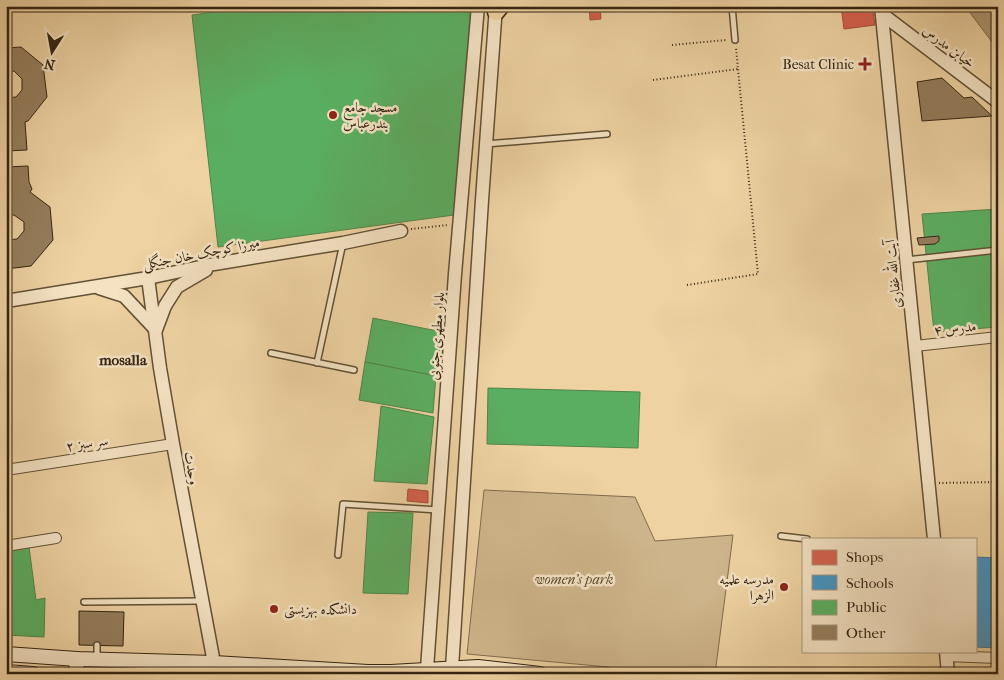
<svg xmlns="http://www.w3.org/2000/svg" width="1004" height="680" font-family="'IM FELL French Canon',Amiri,serif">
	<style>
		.green { fill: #ceb48a; stroke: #816c4e }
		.water { fill: #af9771; stroke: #7e694b }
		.shops { fill: #d6604d; stroke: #a54e3b }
		.schools { fill: #4393c3; stroke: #3e728e }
		.public { fill: #5aae61; stroke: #4f8549 }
		.building { fill: #957e5d; stroke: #342412 }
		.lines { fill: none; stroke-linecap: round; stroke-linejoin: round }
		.service-casing { stroke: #625036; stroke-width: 8 }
		.minor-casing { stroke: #625036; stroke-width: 12 }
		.tertiary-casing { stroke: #625036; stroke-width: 15 }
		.secondary-casing { stroke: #342412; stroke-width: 16 }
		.primary-casing { stroke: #342412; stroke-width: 19 }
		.path { stroke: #342412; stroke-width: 2; stroke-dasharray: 1 2.5; stroke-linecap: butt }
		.service { stroke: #f4e2c3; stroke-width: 5 }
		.minor { stroke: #f4e2c3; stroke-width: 10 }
		.tertiary { stroke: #f4e2c3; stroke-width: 12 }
		.secondary { stroke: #f4e2c3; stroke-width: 14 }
		.primary { stroke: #eed2a2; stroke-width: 16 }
		.poi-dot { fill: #8f2418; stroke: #f4e2c3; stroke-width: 2 }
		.labels { text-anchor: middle; stroke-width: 5; stroke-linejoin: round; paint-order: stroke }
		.street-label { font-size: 14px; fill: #342412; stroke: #f4e2c3 }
		.poi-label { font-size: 14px; fill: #342412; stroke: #f4e2c3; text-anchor: end }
		.park-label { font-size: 14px; font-style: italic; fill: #5a4830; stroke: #f4e2c3 }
		.neighbourhood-label { font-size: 15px; font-weight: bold; fill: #342412; stroke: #f4e2c3 }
	</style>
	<rect width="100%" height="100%" fill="#eed2a2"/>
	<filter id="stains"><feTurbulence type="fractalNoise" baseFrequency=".004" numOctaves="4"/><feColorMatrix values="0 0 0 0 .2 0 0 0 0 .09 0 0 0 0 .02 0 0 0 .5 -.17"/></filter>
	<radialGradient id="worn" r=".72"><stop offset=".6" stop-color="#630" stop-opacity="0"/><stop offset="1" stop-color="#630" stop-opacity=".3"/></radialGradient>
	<path class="green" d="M484,490L635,497L655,541L733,535L715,674H618L608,667L467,654Z"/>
	<path class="water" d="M965,6H998V50Z"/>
	<g class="shops">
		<path d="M589,6H600L601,19L590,20Z"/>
		<path d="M841,6H872L875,25L844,29Z"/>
		<path d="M408,489L428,491V503L407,501Z"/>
	</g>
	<path class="schools" d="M975,557L998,558V648L975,647Z"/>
	<g class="public">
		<path d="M259,6H466L471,9L454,215L218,247L192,15Z"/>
		<path d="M998,209V327L934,332L922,214Z"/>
		<path d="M373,318L442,332L436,376L365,362Z"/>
		<path d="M365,362L436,376L433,413L359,400Z"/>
		<path d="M488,388L640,392L638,448L487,444Z"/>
		<path d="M381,406L434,417L427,484L374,481Z"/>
		<path d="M368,512L413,513L408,594L363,593Z"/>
		<path d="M29,547L36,600L45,598L44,637L6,635V550Z"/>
	</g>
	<g class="building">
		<path d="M21,47L43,65L47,97L28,121L25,122L27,150L6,151V98L16,97L22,90V79L14,71L6,72V48Z"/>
		<path d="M942,78L964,98L972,97L992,116L922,121L917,82Z"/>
		<path d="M28,166L29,182L32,189L30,192L50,207L53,240L31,266L6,269V240L17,239L24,231V222L14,215H6V167Z"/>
		<path d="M939,236V241L935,244L919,245L917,238Z"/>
		<path d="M79,611L124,612L123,646L79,645Z"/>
	</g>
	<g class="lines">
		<g class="service-casing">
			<g id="service">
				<path d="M732,6L735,40"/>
				<path d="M486,144L607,134"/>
				<path d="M906,260L998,250"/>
				<path d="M271,353L354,370"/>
				<path d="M317,363L343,243"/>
				<path d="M781,536L807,539"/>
				<path d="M338,555L343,504L438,510"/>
				<path d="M84,602L201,601"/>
				<path d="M97,645V659"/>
			</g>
		</g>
		<g class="minor-casing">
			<g id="minor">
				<path d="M915,346L998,337"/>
				<path d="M6,470L173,444"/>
				<path d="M6,546L56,538"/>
				<path d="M946,656L998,658"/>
			</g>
		</g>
		<g class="tertiary-casing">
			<g id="tertiary">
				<path d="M881,6L934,539"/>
				<path d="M882,14L998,102"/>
				<path d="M148,278L160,368L173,444L214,663"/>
				<path d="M99,288L124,296L156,330L165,306L177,287L206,270"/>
				<path d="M6,301L148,278L214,264L343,243L401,231"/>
				<path d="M946,651L948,674"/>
				<path d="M452,668L482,200L496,6"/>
				<path d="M427,669L455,274L478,6"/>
			</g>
		</g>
		<g class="secondary-casing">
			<g id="secondary">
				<path d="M6,654L77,659L214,663L368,672H391L478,667L540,674"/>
				<path d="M6,672L33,674"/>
				<path d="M76,674L77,659"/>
			</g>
		</g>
		<g class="primary-casing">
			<path id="primary" d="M496,12L501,6"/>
		</g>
		<g class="path">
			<path d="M672,45L726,40"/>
			<path d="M653,80L738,69L736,48"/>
			<path d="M411,229L448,225"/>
			<path d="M687,285L758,274L738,69"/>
			<path d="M939,483L998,482"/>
		</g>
		<use href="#service" class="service"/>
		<use href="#minor" class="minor"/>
		<use href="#tertiary" class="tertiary"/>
		<use href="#secondary" class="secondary"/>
		<use href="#primary" class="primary"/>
	</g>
	<g class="poi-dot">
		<path d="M862.5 56.5h5v5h5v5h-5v5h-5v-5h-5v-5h5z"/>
		<circle cx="333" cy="115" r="5"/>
		<circle cx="784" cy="587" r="5"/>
		<circle cx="274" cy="609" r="5"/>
	</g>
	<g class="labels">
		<g class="street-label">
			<text transform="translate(949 46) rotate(37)" y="5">خیابن مدرس</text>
			<text transform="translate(201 253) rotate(-11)" y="5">میرزا کوچک خان جنگلی</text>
			<text transform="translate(893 274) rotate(-96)" y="5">آیت الله غفاری</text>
			<text transform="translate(955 328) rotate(-6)" y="5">مدرس ۴</text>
			<text transform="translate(436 336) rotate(-86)" y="5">بلوار مطهری جنوبی</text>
			<text transform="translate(87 443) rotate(-9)" y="5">سر سبز ۲</text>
			<text transform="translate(192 468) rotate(80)" y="5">وحدت</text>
		</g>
		<g class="poi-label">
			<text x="854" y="69">Besat Clinic</text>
			<text x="343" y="112" text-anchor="start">مسجد جامع<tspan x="343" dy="16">بندرعباس</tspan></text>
			<text x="774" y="584">مدرسه علمیه<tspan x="774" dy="16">الزهرا</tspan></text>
			<text x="284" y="614" text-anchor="start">دانشکده بهزیستی</text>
		</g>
		<g class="park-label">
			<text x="574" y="584">women's park</text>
		</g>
		<g class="neighbourhood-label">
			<text x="123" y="365">mosalla</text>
		</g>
	</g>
	<rect width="1004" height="680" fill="none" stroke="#eed2a2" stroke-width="25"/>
	<rect x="8" y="8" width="989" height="665" fill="none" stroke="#342412" stroke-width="2.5"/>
	<rect x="12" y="12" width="979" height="655" fill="none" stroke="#342412"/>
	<rect x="802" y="538" width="175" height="115" fill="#f4e2c3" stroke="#a7967c"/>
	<rect x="812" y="550" width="25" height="15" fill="#d6604d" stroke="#a7967c"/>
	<text x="846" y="562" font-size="15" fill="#342412">Shops</text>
	<rect x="812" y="575" width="25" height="15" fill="#4393c3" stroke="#a7967c"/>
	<text x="846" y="588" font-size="15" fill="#342412">Schools</text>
	<rect x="812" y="600" width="25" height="15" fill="#5aae61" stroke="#a7967c"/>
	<text x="846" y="612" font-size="15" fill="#342412">Public</text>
	<rect x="812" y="625" width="25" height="15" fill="#957e5d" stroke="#a7967c"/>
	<text x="846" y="638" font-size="15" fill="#342412">Other</text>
	<g transform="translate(52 52) rotate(191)" stroke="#f4e2c3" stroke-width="4" paint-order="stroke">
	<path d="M0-4L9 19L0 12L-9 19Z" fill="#342412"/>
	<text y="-8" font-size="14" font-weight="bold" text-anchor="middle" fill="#342412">N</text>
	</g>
	<rect width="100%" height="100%" filter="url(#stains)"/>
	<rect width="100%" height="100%" fill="url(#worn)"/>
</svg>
